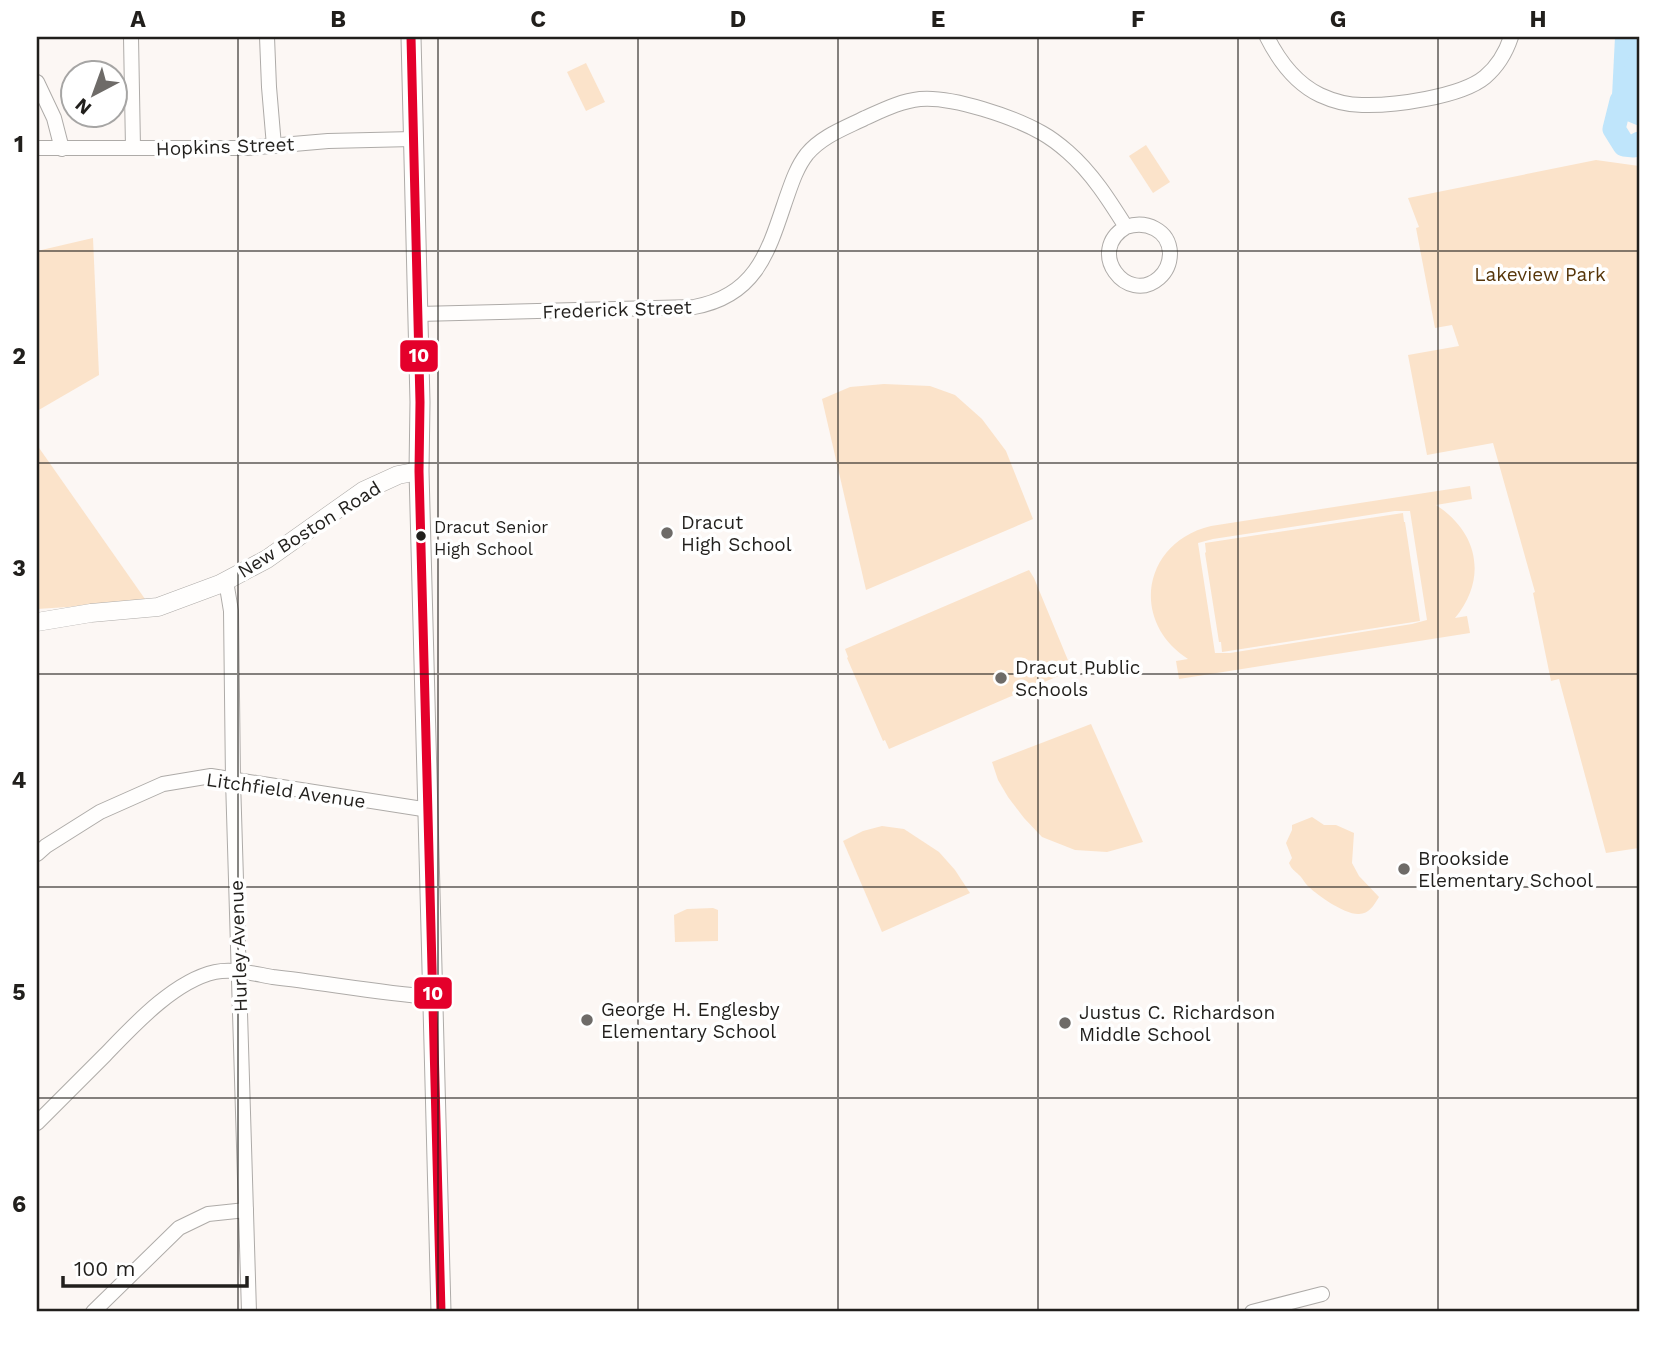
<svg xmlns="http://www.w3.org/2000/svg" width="1676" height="1349" font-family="'Work Sans',sans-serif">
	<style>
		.green { fill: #fbe3ca; fill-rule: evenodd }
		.water { fill: #bfe5fb }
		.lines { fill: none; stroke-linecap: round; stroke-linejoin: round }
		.river { stroke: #bfe5fb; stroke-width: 23 }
		.minor-casing { stroke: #aeaba8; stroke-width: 16 }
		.tertiary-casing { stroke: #aeaba8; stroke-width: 19 }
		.secondary-casing { stroke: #aeaba8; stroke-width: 21 }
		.minor { stroke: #fffefd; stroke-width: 14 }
		.tertiary { stroke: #fffefd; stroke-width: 18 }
		.secondary { stroke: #fffefd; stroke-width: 19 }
		.bus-1-casing { stroke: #fff; stroke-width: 14 }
		.bus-1 { stroke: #e4002b; stroke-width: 9 }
		.grid { fill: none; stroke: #211f1c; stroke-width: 2; stroke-opacity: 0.55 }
		.poi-dot { fill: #6e6b68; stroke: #fff; stroke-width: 2.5 }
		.bus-dot { fill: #211f1c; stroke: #fff; stroke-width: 2.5 }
		.labels { text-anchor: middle; stroke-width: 7; stroke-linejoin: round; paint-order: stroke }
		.bus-label { font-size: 17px; fill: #211f1c; stroke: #fff; text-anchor: start }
		.street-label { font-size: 19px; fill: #211f1c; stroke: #fff }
		.park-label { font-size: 19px; fill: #57360a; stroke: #fff }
		.poi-label { font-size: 19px; fill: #211f1c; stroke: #fff; text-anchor: start }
		.line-badge { stroke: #fff; stroke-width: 2.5 }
		.badge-label { font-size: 19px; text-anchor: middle; font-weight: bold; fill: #fff }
		.neatline { fill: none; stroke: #211f1c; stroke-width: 2.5 }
		.grid-label { font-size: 23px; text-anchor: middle; font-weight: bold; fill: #211f1c }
	</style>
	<rect width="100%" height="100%" fill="#fcf7f4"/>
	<g class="green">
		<path d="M586,63L605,102L586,111L567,72Z"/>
		<path d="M1146,145L1170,182L1153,193L1129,156Z"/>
		<path d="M1596,160L1639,166V848L1606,853L1559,679L1551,681L1533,593L1535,592L1493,443L1427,455L1408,355L1459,346L1452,325L1435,328L1416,228L1419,227L1408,198Z"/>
		<path d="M93,238L99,375L37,411V251Z"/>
		<path d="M884,384L930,386L955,395L982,419L1006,451L1033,519L866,590L822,399L850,387Z"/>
		<path d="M37,445L145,599L129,603L37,609Z"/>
		<path d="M1470,486L1472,499L1436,505C1478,532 1488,578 1455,618L1467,616L1470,633L1179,679L1176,661L1188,659C1129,621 1143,542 1211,526ZM1395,511H1410L1427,620L1412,624L1230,653H1215L1198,543L1213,539Z"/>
		<path d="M1403,513L1404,522H1405L1420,621L1222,652L1221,642H1219L1205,553L1206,552L1205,543Z"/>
		<path d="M1029,570L1034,578L1072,670L889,749L885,740L883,741L847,658L848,657L845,649Z"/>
		<path d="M1091,724L1143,842L1107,852L1075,850L1042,837L1024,818L1008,797L998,780L992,762Z"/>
		<path d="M1312,817L1324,825H1336L1354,833L1352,863L1359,876L1379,897C1374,905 1369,914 1359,914C1345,915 1315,894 1306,884C1305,883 1301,876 1299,875C1294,870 1292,870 1289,863L1292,858L1286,843L1292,830V825Z"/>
		<path d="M882,826L904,829L939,852L955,870L970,893L882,932L843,841L863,831Z"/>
		<path d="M713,908L718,910V941L675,942L674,915L687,909Z"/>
	</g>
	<path class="water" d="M1615,37H1637L1639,44V126L1622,119L1613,107L1612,96Z"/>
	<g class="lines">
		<path class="river" d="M1639,62L1629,88L1621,101L1614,129L1624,145L1634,146L1639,143"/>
		<g class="minor-casing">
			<g id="minor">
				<path d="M131,37L133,148"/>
				<path d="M267,37L269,87L274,146"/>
				<path d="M1267,37C1279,61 1295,83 1320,95C1333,101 1348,105 1362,105C1393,106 1461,97 1485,77C1498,66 1506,52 1511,37"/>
				<path d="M37,82L54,118L62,149"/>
				<path d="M37,148H247L328,141L413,139"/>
				<path d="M418,314L694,307C755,296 768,253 785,202C791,185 796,168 807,154C822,136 845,128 865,118C883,110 901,101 920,99C952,96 1014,117 1042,133C1051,138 1060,145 1068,152C1092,173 1109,200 1126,227C1085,251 1127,306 1159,278C1167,271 1170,263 1170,253C1169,230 1146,220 1126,227"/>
				<path d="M226,581L231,611L233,780L249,1312"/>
				<path d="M37,854L46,846L100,812L163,784L211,776L429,810"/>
				<path d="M37,1123C60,1100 82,1078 105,1055C133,1026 174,981 215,972C233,968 255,974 273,977C326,983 379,993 432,997"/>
				<path d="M93,1312L179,1228L208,1214L246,1210"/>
				<path d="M1252,1312L1322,1294"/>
			</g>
		</g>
		<g class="tertiary-casing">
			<path id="tertiary" d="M37,622L91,613L158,607L220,584L267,559L363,491L398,475L419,471"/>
		</g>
		<g class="secondary-casing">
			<path id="secondary" d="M411,37L420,402L419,471L441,1312"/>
		</g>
		<use href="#minor" class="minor"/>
		<use href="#tertiary" class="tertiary"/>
		<use href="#secondary" class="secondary"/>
		<g class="bus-1-casing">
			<path id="bus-1" d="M411,37L420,402L419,471L441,1312"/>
		</g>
		<use href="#bus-1" class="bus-1"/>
	</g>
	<path class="grid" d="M238,37V1312M438,37V1312M638,37V1312M838,37V1312M1038,37V1312M1238,37V1312M1438,37V1312M37,251H1639M37,463H1639M37,674H1639M37,887H1639M37,1098H1639"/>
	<g class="poi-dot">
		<circle cx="667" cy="533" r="7"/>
		<circle cx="1001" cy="678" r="7"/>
		<circle cx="1404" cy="869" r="7"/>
		<circle cx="587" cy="1020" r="7"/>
		<circle cx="1065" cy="1023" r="7"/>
	</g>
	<circle class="bus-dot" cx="421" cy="536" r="6"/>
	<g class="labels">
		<g class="bus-label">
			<text x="434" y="533">Dracut Senior<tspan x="434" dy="22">High School</tspan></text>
		</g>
		<g class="street-label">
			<text transform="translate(225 146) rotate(-2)" y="7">Hopkins Street</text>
			<text transform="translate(617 309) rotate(-2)" y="7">Frederick Street</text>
			<text transform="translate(309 529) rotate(-32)" y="7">New Boston Road</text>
			<text transform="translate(286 790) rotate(8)" y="7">Litchfield Avenue</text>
			<text transform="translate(238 946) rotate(-92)" y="7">Hurley Avenue</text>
		</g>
		<g class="park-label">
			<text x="1540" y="281">Lakeview Park</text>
		</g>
		<g class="poi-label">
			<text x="681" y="529">Dracut<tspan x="681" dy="22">High School</tspan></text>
			<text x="1015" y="674">Dracut Public<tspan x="1015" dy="22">Schools</tspan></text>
			<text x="1418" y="865">Brookside<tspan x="1418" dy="22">Elementary School</tspan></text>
			<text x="601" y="1016">George H. Englesby<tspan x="601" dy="22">Elementary School</tspan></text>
			<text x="1079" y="1019">Justus C. Richardson<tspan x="1079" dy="22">Middle School</tspan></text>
		</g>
	</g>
	<g class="line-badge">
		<rect x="399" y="339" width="40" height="34" rx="7" fill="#e4002b"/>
		<rect x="413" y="976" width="40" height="34" rx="7" fill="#e4002b"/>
	</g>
	<g class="badge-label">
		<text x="419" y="362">10</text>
		<text x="433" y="1000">10</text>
	</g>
	<rect width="1676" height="1349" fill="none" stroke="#ffffff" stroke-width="77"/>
	<g transform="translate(94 94) rotate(221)"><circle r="33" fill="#ffffff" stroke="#a6a5a4" stroke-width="2"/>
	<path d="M0-5L12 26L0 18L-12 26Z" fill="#6e6b68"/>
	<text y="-10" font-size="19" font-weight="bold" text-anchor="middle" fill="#211f1c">N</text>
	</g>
	<path d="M63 1276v10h184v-10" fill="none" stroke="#211f1c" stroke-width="3.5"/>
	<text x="74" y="1276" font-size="21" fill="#211f1c" stroke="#ffffff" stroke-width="5" paint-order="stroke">100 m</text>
	<rect x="38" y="38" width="1600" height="1272" class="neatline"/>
	<g class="grid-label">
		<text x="138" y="27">A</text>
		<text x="338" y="27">B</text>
		<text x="538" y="27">C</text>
		<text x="738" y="27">D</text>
		<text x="938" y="27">E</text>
		<text x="1138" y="27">F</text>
		<text x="1338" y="27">G</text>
		<text x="1538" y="27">H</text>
		<text x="19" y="152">1</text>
		<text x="19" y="364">2</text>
		<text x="19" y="576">3</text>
		<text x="19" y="788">4</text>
		<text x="19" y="1000">5</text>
		<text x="19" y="1212">6</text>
	</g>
</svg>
